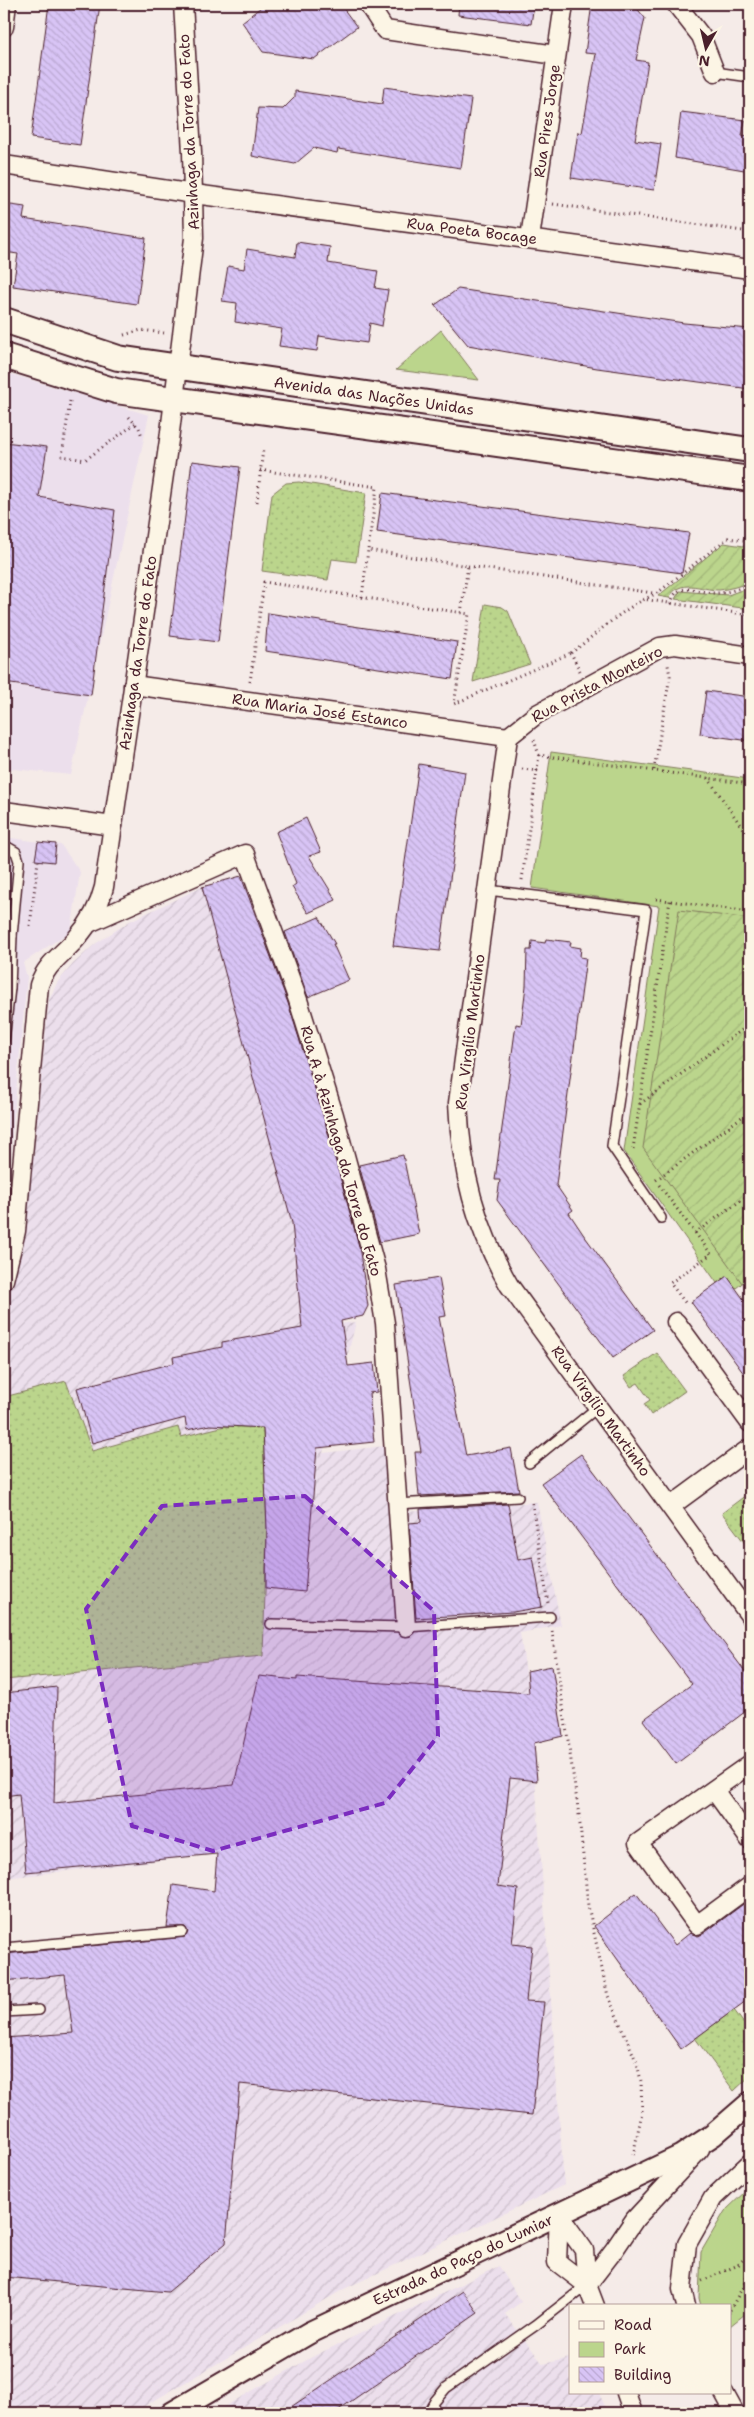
<svg xmlns="http://www.w3.org/2000/svg" width="754" height="2417" font-family="'Shantell Sans',sans-serif">
	<style>
		.built { fill: #ecdfec }
		.industrial { fill: url(#industrial-furrows) }
		.grass { fill: url(#grass-dots); stroke: #827a5c }
		.park { fill: #bbd58c; stroke: #827a5c }
		.garden { fill: url(#garden-furrows); stroke: #827a5c }
		.building { fill: url(#building-back-hatch); stroke: #4a1f2b }
		.lines { fill: none; stroke-linecap: round; stroke-linejoin: round }
		.service-casing { stroke: #4a1f2b; stroke-width: 12 }
		.minor-casing { stroke: #4a1f2b; stroke-width: 21 }
		.tertiary-casing { stroke: #4a1f2b; stroke-width: 25 }
		.secondary-casing { stroke: #4a1f2b; stroke-width: 28 }
		.path { stroke: #4a1f2b; stroke-width: 3; stroke-dasharray: 1 4; stroke-linecap: butt }
		.service { stroke: #fcf5e5; stroke-width: 9 }
		.minor { stroke: #fcf5e5; stroke-width: 18 }
		.tertiary { stroke: #fcf5e5; stroke-width: 21 }
		.secondary { stroke: #fcf5e5; stroke-width: 24 }
		.marked { fill: #7b2cbf; fill-opacity: 0.2; stroke: #7b2cbf; stroke-width: 4; stroke-dasharray: 10 6; stroke-linejoin: round }
		.labels { text-anchor: middle; stroke-width: 4.5; stroke-linejoin: round; paint-order: stroke }
		.street-label { font-size: 15px; fill: #4a1f2b; stroke: #fcf5e5 }
	</style>
	<defs>
		<pattern id="industrial-furrows" width="10" height="10" patternUnits="userSpaceOnUse" patternTransform="scale(1.25)"><rect width="10" height="10" fill="#ecdfec"/><path d="M-1 1l2-2M0 10L10 0M9 11l2-2" fill="none" stroke="#ccbfcb"/></pattern>
		<pattern id="grass-dots" width="8" height="8" patternUnits="userSpaceOnUse" patternTransform="scale(1.25)"><rect width="8" height="8" fill="#bbd58c"/><path d="M2 2h.1M6 6h.1" fill="none" stroke="#a2b679" stroke-width="1.8" stroke-linecap="round"/></pattern>
		<pattern id="garden-furrows" width="10" height="10" patternUnits="userSpaceOnUse" patternTransform="scale(1.25)"><rect width="10" height="10" fill="#bbd58c"/><path d="M-1 1l2-2M0 10L10 0M9 11l2-2" fill="none" stroke="#a2b679"/></pattern>
		<pattern id="building-back-hatch" width="6" height="6" patternUnits="userSpaceOnUse" patternTransform="scale(1.25)"><rect width="6" height="6" fill="#d8c4f5"/><path d="M-1 5l2 2M0 0l6 6M5-1l2 2" fill="none" stroke="#bba8d2"/></pattern>
	</defs>
	<rect width="100%" height="100%" fill="#f5ebe8"/>
	<filter id="ink" filterUnits="userSpaceOnUse"><feTurbulence type="fractalNoise" baseFrequency=".02" numOctaves="2"/><feDisplacementMap in="SourceGraphic" scale="10" xChannelSelector="R" yChannelSelector="G"/><feConvolveMatrix kernelMatrix="1 2 1 2 8 2 1 2 1" color-interpolation-filters="sRGB"/></filter>
	<g filter="url(#ink)">
		<g class="built">
			<path d="M4,372L149,415L71,775L4,768Z"/>
			<path d="M4,837L61,845L80,872L71,931L23,963L27,977L4,1219Z"/>
		</g>
		<g class="industrial">
			<path d="M202,887L292,1223L303,1328L356,1322L323,1453L385,1446L392,1513L537,1502L561,1625L520,1633L529,1693L564,2185L344,2289L133,2413H4V1959L209,1937L217,1854L4,1878V1319L27,1219L49,1000L57,983L73,964L95,944L130,921Z"/>
			<path d="M499,2266L521,2302L505,2314L543,2364L570,2358V2393H599L608,2413H213L312,2357Z"/>
		</g>
		<g class="grass">
			<path d="M299,482L366,493L356,562L332,559L328,580L262,571L272,494L286,483Z"/>
			<path d="M485,604L502,607L508,611L530,664L473,682Z"/>
			<path d="M657,1353L685,1391L651,1415L644,1404L650,1400L638,1383L631,1387L624,1376Z"/>
			<path d="M66,1381L92,1451L178,1427L181,1437L225,1426L263,1428L267,1529L263,1656L4,1680V1397Z"/>
			<path d="M750,1492V1550L722,1513Z"/>
			<path d="M734,2010L750,2032V2076L734,2091L695,2038Z"/>
		</g>
		<g class="park">
			<path d="M441,330L479,380L396,370Z"/>
			<path d="M551,752L750,779V1277L736,1288L727,1276L717,1283L624,1151L659,906L532,888Z"/>
			<path d="M750,2187V2310L730,2326V2306H701L699,2298L701,2252L725,2211Z"/>
		</g>
		<g class="garden">
			<path d="M724,543L750,547V582C740,586 730,589 719,590C701,590 680,577 669,598L658,596Z"/>
			<path d="M750,587V609L675,599L680,591L728,595Z"/>
			<path d="M679,910L750,919V1277L742,1283L643,1148Z"/>
		</g>
		<g class="building">
			<path d="M49,4H100L80,145L31,138Z"/>
			<path d="M265,4H340L357,27L314,59L263,52L242,22Z"/>
			<path d="M459,4H534L531,24L458,15Z"/>
			<path d="M592,4H633L645,18L636,60L648,62L635,140L661,144L654,190L571,178L578,132L582,133L596,54L585,53Z"/>
			<path d="M384,87L471,99L461,168L338,149L337,153L314,148L295,164L252,156L258,108L283,109L295,97V91L382,104Z"/>
			<path d="M681,112L745,120L742,136L750,137V171L675,158Z"/>
			<path d="M4,204L25,207L23,219L146,238L137,304L13,286L18,254L4,252Z"/>
			<path d="M297,242L330,247L328,263L378,271L375,288L388,290L382,326L370,323L367,343L319,336L317,351L279,346L282,329L235,322L237,303L222,301L228,266L244,269L247,249L295,257Z"/>
			<path d="M458,289L684,323L750,329V389L597,368L468,345L435,305Z"/>
			<path d="M4,442L47,447L39,497L115,510L91,695L4,683Z"/>
			<path d="M192,461L240,467L218,642L170,636Z"/>
			<path d="M382,493L689,533L682,573L377,532Z"/>
			<path d="M268,613L457,642L452,679L265,651Z"/>
			<path d="M706,691L750,697V741L700,734Z"/>
			<path d="M419,764L465,772L440,951L393,946Z"/>
			<path d="M306,818L321,852L309,856L336,900L308,913L292,887L296,884L276,832Z"/>
			<path d="M38,842L56,844L54,862L35,860Z"/>
			<path d="M241,876L288,1003L324,1118L359,1246L368,1306L363,1316L341,1321L348,1366L374,1363L377,1392L369,1393L374,1442L317,1448L305,1592L266,1588L267,1529L263,1428L210,1425L187,1430L185,1418L92,1443L77,1388L174,1363L173,1357L222,1347V1342L302,1328L292,1223L202,887Z"/>
			<path d="M319,917L335,944H333L349,980L308,997L285,932Z"/>
			<path d="M546,939L571,942L570,946L581,948L580,957L586,958L556,1185L573,1210L569,1213L583,1234L653,1330L613,1358L497,1200L500,1180H495L516,1024L521,1025L526,986L527,950H531L532,941L545,943Z"/>
			<path d="M403,1155L419,1234L380,1242L359,1165Z"/>
			<path d="M727,1276L750,1308V1382L691,1302Z"/>
			<path d="M439,1278L446,1316L439,1317L466,1456L511,1448L519,1491L419,1496L415,1452H421L396,1285Z"/>
			<path d="M581,1454L750,1678V1708L676,1764L643,1720L692,1684L541,1483Z"/>
			<path d="M508,1504L518,1560L533,1557L542,1607L513,1612L416,1618L409,1523L421,1522L420,1509Z"/>
			<path d="M552,1666L563,1736L534,1743L537,1781L510,1778L498,1886L518,1889L512,1944L532,1946L526,2001L544,2002L532,2115L240,2084L226,2243L168,2292L4,2277V2038L73,2033L65,1975L4,1981V1954L185,1937L188,1932L185,1927H167L173,1885L214,1891L217,1854L26,1872L19,1794L4,1796V1693L57,1687L54,1803L234,1785L259,1676L297,1680V1677L529,1693L527,1671Z"/>
			<path d="M636,1893L675,1945L690,1933L698,1936L703,1934L750,1899V1998L681,2049L594,1926Z"/>
			<path d="M463,2291L478,2313L334,2413H282Z"/>
		</g>
		<g class="lines">
			<g class="service-casing">
				<g id="service">
					<path d="M715,72L750,77"/>
					<path d="M4,845L16,852L19,861L12,936L4,944"/>
					<path d="M488,890L646,910L612,1146L661,1218"/>
					<path d="M4,1041L10,988L12,936"/>
					<path d="M529,1463L598,1407"/>
					<path d="M397,1504L518,1497"/>
					<path d="M271,1624L406,1627L550,1617"/>
					<path d="M4,1948L182,1932"/>
					<path d="M4,2012L39,2010"/>
					<path d="M428,2413L435,2401L446,2388L536,2325L587,2285"/>
				</g>
			</g>
			<g class="minor-casing">
				<g id="minor">
					<path d="M368,4L385,30L556,55"/>
					<path d="M676,4L701,36L715,72"/>
					<path d="M4,27L7,4"/>
					<path d="M4,165L194,194L750,269"/>
					<path d="M530,238L564,4"/>
					<path d="M133,685L508,737"/>
					<path d="M508,737L458,1103C461,1171 475,1226 509,1285L750,1616"/>
					<path d="M508,737L537,714L660,647L675,645L750,656"/>
					<path d="M4,811L113,826"/>
					<path d="M89,923L245,854L298,1000L334,1115L376,1269L385,1323L406,1627"/>
					<path d="M4,1280L16,1231L39,985C46,964 62,955 76,939C90,923 99,908 104,887L169,440L194,238L192,152L183,4"/>
					<path d="M676,1322L750,1423"/>
					<path d="M671,1506L750,1448"/>
					<path d="M750,1764L638,1843L697,1925L750,1886"/>
					<path d="M714,1790L750,1840"/>
					<path d="M559,2215L584,2250L587,2285L595,2306"/>
					<path d="M559,2215L557,2262L587,2285"/>
					<path d="M587,2285L614,2250L635,2219L700,2149"/>
					<path d="M686,2306L682,2289L687,2244L713,2198L750,2163"/>
					<path d="M626,2393L633,2413"/>
					<path d="M724,2393L735,2413"/>
				</g>
			</g>
			<g class="tertiary-casing">
				<path id="tertiary" d="M172,2413L309,2333L681,2156L713,2135L750,2103"/>
			</g>
			<g class="secondary-casing">
				<g id="secondary">
					<path d="M4,320L118,358L750,450"/>
					<path d="M4,356L116,391L750,479"/>
				</g>
			</g>
			<g class="path">
				<path d="M553,204L750,232"/>
				<path d="M124,335L141,330L164,333"/>
				<path d="M70,401L62,456L85,460L136,423"/>
				<path d="M129,417L139,428L142,436"/>
				<path d="M260,470L377,487L368,550"/>
				<path d="M257,502L263,449"/>
				<path d="M468,566L653,593"/>
				<path d="M362,597L368,550L468,566L461,613"/>
				<path d="M642,599L750,615"/>
				<path d="M671,604C676,579 699,593 715,593C727,593 740,589 750,584"/>
				<path d="M580,671L571,653C598,633 625,606 656,594L728,538L750,541"/>
				<path d="M250,682L264,582L469,614L454,704L571,653"/>
				<path d="M534,740L539,755L750,784"/>
				<path d="M522,769L539,771"/>
				<path d="M654,770L670,676L668,665"/>
				<path d="M708,778L750,839"/>
				<path d="M522,880L539,755"/>
				<path d="M656,899L750,912"/>
				<path d="M30,926L38,861"/>
				<path d="M640,1104L750,1024"/>
				<path d="M633,1149L670,900"/>
				<path d="M656,1180L750,1111"/>
				<path d="M659,1185L711,1254L670,1283L687,1305"/>
				<path d="M695,1233L750,1194"/>
				<path d="M532,1503L548,1603"/>
				<path d="M552,1631L579,1815L588,1906L608,1996L637,2063L641,2081L642,2112L633,2156"/>
				<path d="M702,2281L738,2265L750,2253"/>
				<path d="M730,2310L744,2285L750,2264"/>
			</g>
			<use href="#service" class="service"/>
			<use href="#minor" class="minor"/>
			<use href="#tertiary" class="tertiary"/>
			<use href="#secondary" class="secondary"/>
		</g>
	</g>
	<path class="marked" d="M305,1496L434,1611L438,1736L385,1803L213,1851L132,1826L86,1609L162,1506Z"/>
	<g class="labels">
		<g class="street-label">
			<text transform="translate(547 121) rotate(-82)" y="5">Rua Pires Jorge</text>
			<text transform="translate(189 132) rotate(-93)" y="5">Azinhaga da Torre do Fato</text>
			<text transform="translate(472 231) rotate(7)" y="5">Rua Poeta Bocage</text>
			<text transform="translate(374 396) rotate(8)" y="5">Avenida das Nações Unidas</text>
			<text transform="translate(138 653) rotate(-82)" y="5">Azinhaga da Torre do Fato</text>
			<text transform="translate(597 684) rotate(-28)" y="5">Rua Prista Monteiro</text>
			<text transform="translate(320 711) rotate(8)" y="5">Rua Maria José Estanco</text>
			<text transform="translate(470 1032) rotate(-83)" y="5">Rua Virgílio Martinho</text>
			<text transform="translate(341 1151) rotate(74)" y="5">Rua A à Azinhaga da Torre do Fato</text>
			<text transform="translate(601 1411) rotate(54)" y="5">Rua Virgílio Martinho</text>
			<text transform="translate(463 2260) rotate(-25)" y="5">Estrada do Paço do Lumiar</text>
		</g>
	</g>
	<rect width="754" height="2417" fill="none" stroke="#fcf5e5" stroke-width="20"/>
	<rect x="10" y="10" width="734" height="2397" fill="none" stroke="#4a1f2b" stroke-width="2" filter="url(#ink)"/>
	<rect x="569" y="2304" width="162" height="90" fill="#fcf5e5" stroke="#b59f9b"/>
	<rect x="579" y="2321" width="25" height="8" fill="#fcf5e5" stroke="#b59f9b"/>
	<text x="614" y="2330" font-size="15" fill="#4a1f2b">Road</text>
	<rect x="579" y="2342" width="25" height="15" fill="#bbd58c" stroke="#b59f9b"/>
	<text x="614" y="2354" font-size="15" fill="#4a1f2b">Park</text>
	<rect x="579" y="2367" width="25" height="15" fill="url(#building-back-hatch)" stroke="#b59f9b"/>
	<text x="614" y="2380" font-size="15" fill="#4a1f2b">Building</text>
	<g transform="translate(706 48) rotate(188)" stroke="#fcf5e5" stroke-width="4" paint-order="stroke">
	<path d="M0-4L9 19L0 12L-9 19Z" fill="#4a1f2b"/>
	<text y="-8" font-size="14" font-weight="bold" text-anchor="middle" fill="#4a1f2b">N</text>
	</g>
</svg>
